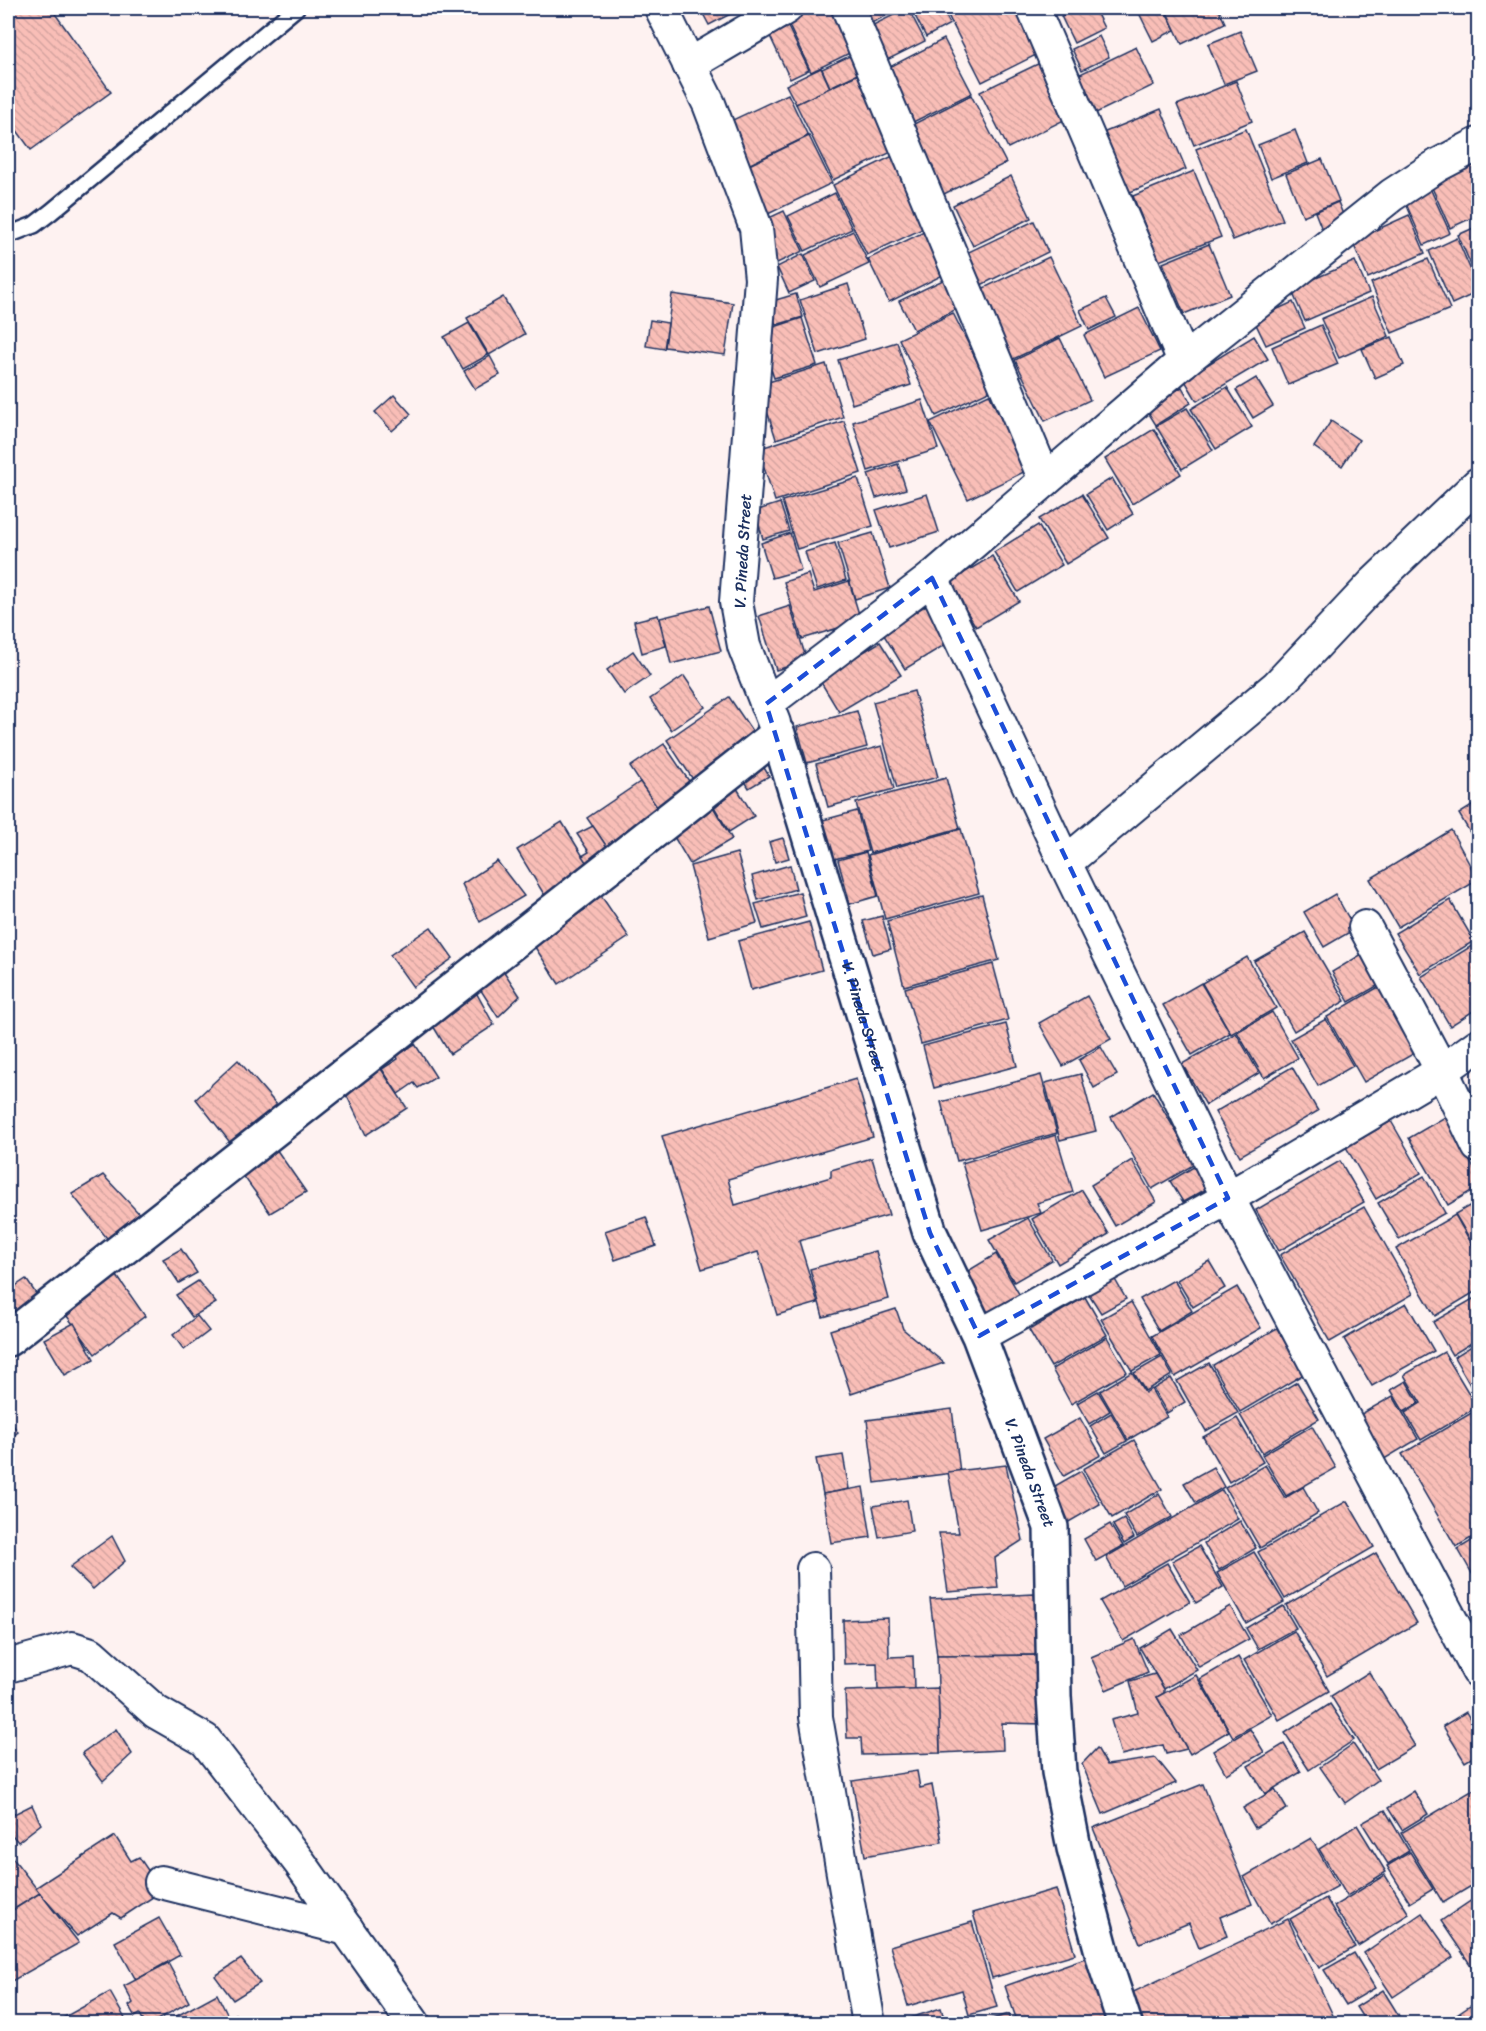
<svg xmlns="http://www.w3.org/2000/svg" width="1486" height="2031" font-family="Sriracha,sans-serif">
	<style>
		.building { fill: url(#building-back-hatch); stroke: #1b2f5e; stroke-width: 1.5 }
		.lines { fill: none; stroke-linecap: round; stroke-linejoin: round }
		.lane-casing { stroke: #1b2f5e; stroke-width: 20 }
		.street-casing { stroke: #1b2f5e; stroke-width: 36 }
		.secondary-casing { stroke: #1b2f5e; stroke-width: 38 }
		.lane { stroke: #fff; stroke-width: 15 }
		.street { stroke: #fff; stroke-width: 32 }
		.secondary { stroke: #fff; stroke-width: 33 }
		.marked { fill: none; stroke: #1d4ed8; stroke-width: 4.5; stroke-dasharray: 12 8; stroke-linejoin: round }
		.labels { text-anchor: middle; stroke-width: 6; stroke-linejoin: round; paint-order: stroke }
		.street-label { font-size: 16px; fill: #1b2f5e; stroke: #fff }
	</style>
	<defs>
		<pattern id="building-back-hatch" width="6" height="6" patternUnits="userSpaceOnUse" patternTransform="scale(1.5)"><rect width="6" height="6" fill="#f9beb7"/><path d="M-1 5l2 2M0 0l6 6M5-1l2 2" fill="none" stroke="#d5a4a0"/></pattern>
	</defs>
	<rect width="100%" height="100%" fill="#fef2f1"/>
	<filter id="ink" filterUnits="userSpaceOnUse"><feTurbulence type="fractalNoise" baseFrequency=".0167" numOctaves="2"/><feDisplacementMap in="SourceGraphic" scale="12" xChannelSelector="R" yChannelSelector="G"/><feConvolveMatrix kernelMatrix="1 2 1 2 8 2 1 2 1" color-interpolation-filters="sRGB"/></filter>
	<g filter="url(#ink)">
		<g class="building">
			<path d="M8,8H51L111,92L31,150L8,118Z"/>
			<path d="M700,8H742L709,25Z"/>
			<path d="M805,8H843L862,47L811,72L785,17Z"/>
			<path d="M856,8H900V9L865,26Z"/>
			<path d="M908,8L925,41L883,62L867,28Z"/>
			<path d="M911,8H958L945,14L950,24L926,37Z"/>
			<path d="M964,8H1015L1038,54L982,82L948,15Z"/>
			<path d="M1078,8H1094L1104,28L1074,43L1061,16Z"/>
			<path d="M1140,8H1164L1175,30L1153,41L1137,9Z"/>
			<path d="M1165,8H1218L1225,23L1182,44Z"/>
			<path d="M788,27L809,70L790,79L770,36Z"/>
			<path d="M1240,31L1257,71L1224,84L1208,44Z"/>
			<path d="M1099,36L1109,57L1082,70L1072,49Z"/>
			<path d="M944,39L972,93L907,125L880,72Z"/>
			<path d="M1136,47L1154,85L1094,114L1076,76Z"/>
			<path d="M860,51L868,69L830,87L822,69Z"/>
			<path d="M1044,61L1072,116L1008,148L980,92Z"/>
			<path d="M821,68L830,88L796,104L786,85Z"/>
			<path d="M867,70L904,146L833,180L796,104Z"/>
			<path d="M1236,81L1252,121L1194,145L1177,105Z"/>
			<path d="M788,94L808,136L744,167L724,124Z"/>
			<path d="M971,95L1006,163L942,195L908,127Z"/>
			<path d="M1161,109L1186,169L1123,195L1098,135Z"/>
			<path d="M1246,129L1283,220L1233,240L1196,149Z"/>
			<path d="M1295,130L1308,163L1271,178L1258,145Z"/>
			<path d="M809,136L832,183L766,215L743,168Z"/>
			<path d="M901,152L935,223L867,255L833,185Z"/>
			<path d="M1322,159L1339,201L1303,216L1286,174Z"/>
			<path d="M1478,159V215L1450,228L1429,181Z"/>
			<path d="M1194,171L1221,237L1159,261L1133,196Z"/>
			<path d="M1011,176L1031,218L973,246L953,205Z"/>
			<path d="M1430,188L1450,233L1424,245L1404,199Z"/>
			<path d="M835,193L852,229L805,251L788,216Z"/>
			<path d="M1338,202L1346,222L1323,232L1315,212Z"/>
			<path d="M784,211L803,251L777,263L758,223Z"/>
			<path d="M1409,215L1425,253L1368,278L1352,241Z"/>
			<path d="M1034,221L1048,252L975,288L960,256Z"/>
			<path d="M1478,226V281L1458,235Z"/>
			<path d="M853,231L869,264L820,287L805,255Z"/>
			<path d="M924,232L945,274L889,302L868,259Z"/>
			<path d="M1457,238L1478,287V292L1452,304L1429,251Z"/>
			<path d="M1209,244L1230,295L1184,314L1163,263Z"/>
			<path d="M803,254L815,281L789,293L777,267Z"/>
			<path d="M1049,257L1082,326L1005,363L971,294Z"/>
			<path d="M1428,259L1450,309L1392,333L1371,283Z"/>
			<path d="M1355,261L1369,293L1305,321L1291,289Z"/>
			<path d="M945,279L959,308L914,330L899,301Z"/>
			<path d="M848,284L865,339L818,354L800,300Z"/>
			<path d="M672,294L733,303L725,355L665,347Z"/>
			<path d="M796,294L803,317L776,325L769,302Z"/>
			<path d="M503,297L525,334L489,355L467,318Z"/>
			<path d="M1372,297L1389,336L1339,358L1321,319Z"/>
			<path d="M1106,298L1116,317L1089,330L1080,310Z"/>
			<path d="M1293,302L1305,328L1266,345L1254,320Z"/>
			<path d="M1139,308L1160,351L1104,377L1084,335Z"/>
			<path d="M953,313L991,390L936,416L899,339Z"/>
			<path d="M802,318L817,365L774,378L759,332Z"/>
			<path d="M650,320L668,323L664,349L646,346Z"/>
			<path d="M469,323L488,355L463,369L444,337Z"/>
			<path d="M1321,325L1338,364L1288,385L1272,347Z"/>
			<path d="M1254,336L1268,359L1197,401L1184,379Z"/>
			<path d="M1392,337L1404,365L1375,378L1362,349Z"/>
			<path d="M1060,338L1090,400L1045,421L1015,360Z"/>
			<path d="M897,342L911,385L852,404L838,360Z"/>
			<path d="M490,356L500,375L475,389L464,371Z"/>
			<path d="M826,364L843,417L776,439L759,385Z"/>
			<path d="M1256,378L1273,406L1253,418L1236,390Z"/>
			<path d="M1182,387L1191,403L1156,425L1146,409Z"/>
			<path d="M1227,387L1252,427L1216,449L1191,409Z"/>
			<path d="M989,394L1026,471L968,499L930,422Z"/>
			<path d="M394,395L411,414L392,431L375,412Z"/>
			<path d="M922,400L938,449L868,471L853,422Z"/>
			<path d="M1187,408L1213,450L1182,469L1156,426Z"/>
			<path d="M844,421L861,473L775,501L758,449Z"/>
			<path d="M1331,421L1359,440L1342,466L1314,447Z"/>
			<path d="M1154,429L1181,474L1132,504L1105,459Z"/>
			<path d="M898,464L906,489L876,498L868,474Z"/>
			<path d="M858,478L873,526L797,549L782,501Z"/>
			<path d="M1112,478L1133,514L1108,530L1086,494Z"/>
			<path d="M927,494L939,532L889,548L876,510Z"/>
			<path d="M1082,494L1109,538L1066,564L1039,519Z"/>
			<path d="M780,503L789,531L763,539L755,511Z"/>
			<path d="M1038,525L1062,565L1018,592L994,552Z"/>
			<path d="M790,533L801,570L772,578L761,543Z"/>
			<path d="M873,533L890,588L855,599L838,543Z"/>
			<path d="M835,543L846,580L817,589L805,552Z"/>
			<path d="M992,556L1019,601L976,627L949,582Z"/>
			<path d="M808,574L814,592L849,581L861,621L802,639L784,582Z"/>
			<path d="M933,601L956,638L905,669L882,632Z"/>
			<path d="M709,606L721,651L671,664L660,618Z"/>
			<path d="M790,606L807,661L776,670L759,616Z"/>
			<path d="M658,615L666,646L642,653L634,621Z"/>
			<path d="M880,642L901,675L839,712L819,679Z"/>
			<path d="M633,651L650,676L624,694L607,670Z"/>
			<path d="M684,676L705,707L671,730L650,699Z"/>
			<path d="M914,691L938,777L897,788L873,702Z"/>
			<path d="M729,697L759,741L696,784L667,740Z"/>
			<path d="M857,711L867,747L807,763L797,727Z"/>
			<path d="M664,744L691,784L657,808L630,767Z"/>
			<path d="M882,746L894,789L828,807L816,764Z"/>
			<path d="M757,756L769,776L749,788L737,768Z"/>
			<path d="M946,778L960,828L870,853L856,803Z"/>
			<path d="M640,782L664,817L611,853L587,818Z"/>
			<path d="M735,785L754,816L729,832L710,800Z"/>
			<path d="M709,800L732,839L690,864L667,825Z"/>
			<path d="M1478,802V846L1459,814Z"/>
			<path d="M857,811L868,851L834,859L823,820Z"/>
			<path d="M562,822L590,868L545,896L517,850Z"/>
			<path d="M593,826L611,853L590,868L582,856L589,852L577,834Z"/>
			<path d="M961,829L979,893L885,919L868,855Z"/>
			<path d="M1451,830L1478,880L1398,927L1370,879Z"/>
			<path d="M783,838L789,858L775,862L769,842Z"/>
			<path d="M866,852L878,896L850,904L838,860Z"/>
			<path d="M737,853L757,923L709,937L690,866Z"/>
			<path d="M497,861L524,896L480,922L462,884Z"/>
			<path d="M790,865L796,889L758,900L752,876Z"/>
			<path d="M596,888L629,937L559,984L529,938L564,923L586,909L583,897Z"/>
			<path d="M800,892L806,917L763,929L755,904Z"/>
			<path d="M1335,894L1355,929L1324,947L1304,912Z"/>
			<path d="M982,895L999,960L904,986L887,921Z"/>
			<path d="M1450,900L1474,941L1420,974L1395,933Z"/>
			<path d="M882,916L891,949L873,954L863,921Z"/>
			<path d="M809,922L822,970L751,990L738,941Z"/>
			<path d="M431,927L453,958L413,987L390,955Z"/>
			<path d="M1305,932L1345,1001L1294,1031L1254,961Z"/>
			<path d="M1478,942V1008L1450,1026L1421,977Z"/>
			<path d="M1367,951L1384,982L1349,1002L1332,972Z"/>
			<path d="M1247,957L1276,1008L1231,1034L1202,983Z"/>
			<path d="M499,964L520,996L498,1017L475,981Z"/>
			<path d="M993,964L1008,1020L921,1044L905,988Z"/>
			<path d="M1201,983L1230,1033L1192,1055L1163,1005Z"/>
			<path d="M472,985L494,1025L450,1054L427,1016Z"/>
			<path d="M1382,985L1420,1050L1364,1082L1327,1017Z"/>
			<path d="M1087,996L1111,1039L1063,1066L1039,1023Z"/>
			<path d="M1272,1012L1298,1058L1264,1078L1237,1032Z"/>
			<path d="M1326,1019L1353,1066L1318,1086L1291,1039Z"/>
			<path d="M1006,1024L1017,1066L934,1088L923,1046Z"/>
			<path d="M1236,1033L1259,1073L1206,1105L1182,1064Z"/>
			<path d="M415,1044L436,1077L418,1088L414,1083L398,1094L382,1069L398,1059L397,1056Z"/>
			<path d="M1101,1047L1117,1075L1094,1088L1079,1060Z"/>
			<path d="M238,1060L284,1113L239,1154L196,1099Z"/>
			<path d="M377,1063L407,1108L366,1135L342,1086Z"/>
			<path d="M1292,1067L1318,1111L1240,1156L1215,1112Z"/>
			<path d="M1081,1074L1096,1131L1060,1140L1045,1083Z"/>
			<path d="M1041,1075L1057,1133L957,1161L941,1102Z"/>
			<path d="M856,1079L873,1137L728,1179L735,1205L831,1177V1170L872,1158L889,1215L799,1241L818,1303L777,1315L758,1252L702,1269L662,1136Z"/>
			<path d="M1153,1092L1195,1164L1152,1189L1111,1117Z"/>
			<path d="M1445,1117L1478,1176V1187L1448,1205L1409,1138Z"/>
			<path d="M1391,1121L1421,1173L1376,1199L1346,1147Z"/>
			<path d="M1056,1135L1073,1192L1037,1203L1041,1213L982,1230L962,1163Z"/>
			<path d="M274,1146L306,1192L270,1213L240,1171Z"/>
			<path d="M1132,1160L1156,1202L1115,1226L1091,1185Z"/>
			<path d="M1340,1161L1364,1202L1279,1251L1256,1210Z"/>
			<path d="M1197,1165L1210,1187L1183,1202L1170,1181Z"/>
			<path d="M103,1175L149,1224L114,1247L72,1194Z"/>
			<path d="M1424,1176L1445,1213L1399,1239L1378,1203Z"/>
			<path d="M1082,1190L1109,1234L1058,1264L1032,1219Z"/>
			<path d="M1478,1201V1253L1455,1214Z"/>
			<path d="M1364,1207L1413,1294L1330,1342L1280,1255Z"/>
			<path d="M1455,1215L1478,1255V1290L1435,1316L1396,1249Z"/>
			<path d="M646,1217L656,1246L615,1260L605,1231Z"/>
			<path d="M1028,1218L1052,1260L1014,1282L989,1240Z"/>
			<path d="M181,1249L197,1273L179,1283L163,1259Z"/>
			<path d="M876,1251L889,1299L823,1317L810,1269Z"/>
			<path d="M996,1254L1022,1299L988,1318L963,1274Z"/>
			<path d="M1209,1261L1225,1288L1193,1307L1177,1280Z"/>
			<path d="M110,1266L145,1316L95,1354L61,1308Z"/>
			<path d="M1113,1276L1126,1299L1101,1313L1087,1291Z"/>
			<path d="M26,1279L45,1307L8,1330V1291Z"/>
			<path d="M1174,1280L1192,1311L1159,1331L1140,1299Z"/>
			<path d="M198,1281L216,1303L192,1317L176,1295Z"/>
			<path d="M1237,1287L1261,1328L1175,1377L1152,1336Z"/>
			<path d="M1478,1296V1339L1452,1355L1433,1322Z"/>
			<path d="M1085,1297L1107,1335L1051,1367L1029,1330Z"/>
			<path d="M1131,1302L1161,1355L1132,1371L1101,1319Z"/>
			<path d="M1406,1303L1434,1351L1372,1386L1344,1339Z"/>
			<path d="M896,1309L903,1329L944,1363L851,1394L830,1330Z"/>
			<path d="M197,1316L209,1331L184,1350L173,1335Z"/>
			<path d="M74,1323L94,1359L65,1375L44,1339Z"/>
			<path d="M1277,1328L1304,1374L1240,1412L1213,1365Z"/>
			<path d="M1107,1337L1127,1372L1071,1404L1052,1369Z"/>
			<path d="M1478,1342V1399L1454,1357Z"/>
			<path d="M1444,1352L1477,1407L1421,1440L1405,1413L1421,1403L1404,1375Z"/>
			<path d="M1162,1357L1172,1375L1145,1391L1134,1373Z"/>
			<path d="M1209,1363L1238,1413L1206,1431L1177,1381Z"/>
			<path d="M1132,1372L1145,1393L1151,1389L1167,1417L1128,1440L1100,1391Z"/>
			<path d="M1171,1378L1185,1402L1167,1413L1153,1389Z"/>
			<path d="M1406,1381L1419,1403L1404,1412L1391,1390Z"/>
			<path d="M1297,1382L1319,1419L1262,1453L1240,1415Z"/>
			<path d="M1098,1391L1110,1411L1089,1424L1077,1403Z"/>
			<path d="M1393,1396L1418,1439L1381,1461L1356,1417Z"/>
			<path d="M952,1409L960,1472L875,1483L867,1420Z"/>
			<path d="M1473,1412L1478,1421V1534L1456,1547L1402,1454Z"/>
			<path d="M1111,1413L1127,1441L1106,1453L1090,1426Z"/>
			<path d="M8,1418L18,1432L8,1440Z"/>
			<path d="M1080,1418L1101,1455L1064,1476L1043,1439Z"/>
			<path d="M1237,1418L1263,1462L1229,1482L1203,1437Z"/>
			<path d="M1312,1426L1336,1468L1286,1496L1262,1455Z"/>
			<path d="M1134,1440L1162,1489L1112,1518L1083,1469Z"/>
			<path d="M843,1455L849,1489L823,1494L816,1459Z"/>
			<path d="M1006,1465L1023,1540L995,1558L998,1588L948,1592L939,1533H959L948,1472Z"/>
			<path d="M1265,1465L1285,1498L1303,1487L1318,1513L1260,1548L1225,1488Z"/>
			<path d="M1213,1467L1224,1487L1196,1503L1184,1483Z"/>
			<path d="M1081,1471L1100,1504L1067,1523L1048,1490Z"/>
			<path d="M863,1487L871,1537L831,1543L823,1494Z"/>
			<path d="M1222,1490L1238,1519L1122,1586L1106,1557Z"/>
			<path d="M1159,1494L1172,1517L1137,1537L1124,1515Z"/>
			<path d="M907,1500L912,1531L879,1537L873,1506Z"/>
			<path d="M1347,1501L1374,1547L1285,1599L1258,1552Z"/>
			<path d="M1124,1519L1134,1538L1124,1544L1113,1525Z"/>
			<path d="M1240,1521L1256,1548L1219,1570L1204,1543Z"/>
			<path d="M1110,1524L1123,1546L1096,1561L1084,1539Z"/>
			<path d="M112,1536L125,1561L93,1589L70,1567Z"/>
			<path d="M1478,1537V1584L1458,1549Z"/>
			<path d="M1199,1546L1223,1587L1196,1603L1172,1561Z"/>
			<path d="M1254,1552L1284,1602L1246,1623L1217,1573Z"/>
			<path d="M1376,1553L1417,1623L1327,1676L1286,1605Z"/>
			<path d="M1167,1563L1190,1602L1123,1641L1100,1601Z"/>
			<path d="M1034,1594L1044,1655L937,1656L930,1599Z"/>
			<path d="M1230,1606L1249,1639L1199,1667L1181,1635Z"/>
			<path d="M1283,1606L1296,1628L1258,1649L1246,1628Z"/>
			<path d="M888,1618L889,1657L913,1656L914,1689L878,1690L877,1663L844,1664L843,1620Z"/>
			<path d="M1172,1629L1197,1670L1164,1689L1140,1648Z"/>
			<path d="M1294,1631L1329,1691L1279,1720L1244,1660Z"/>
			<path d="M1134,1639L1148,1672L1106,1690L1091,1657Z"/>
			<path d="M1044,1655L1045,1724L1002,1723L1003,1750L940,1753L937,1656Z"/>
			<path d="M1238,1657L1272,1715L1233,1737L1200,1679Z"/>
			<path d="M1369,1672L1415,1746L1376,1769L1331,1696Z"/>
			<path d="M1155,1674L1164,1689V1693L1157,1697L1187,1749L1166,1754L1163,1745L1121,1755L1111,1720L1138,1713L1130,1681Z"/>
			<path d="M1196,1675L1229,1731L1190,1754L1157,1697Z"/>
			<path d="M938,1688L940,1753L862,1755L861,1738H847L845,1691Z"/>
			<path d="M1330,1704L1354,1740L1309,1770L1285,1733Z"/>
			<path d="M1466,1712L1478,1733V1754L1465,1762L1443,1726Z"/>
			<path d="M116,1729L132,1754L103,1781L82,1753Z"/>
			<path d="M1250,1729L1264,1752L1226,1774L1213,1751Z"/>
			<path d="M1284,1744L1301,1772L1265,1794L1248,1766Z"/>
			<path d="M1353,1744L1378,1780L1345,1803L1320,1767Z"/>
			<path d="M1097,1748L1107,1765L1156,1758L1176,1783L1103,1814L1082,1764Z"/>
			<path d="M917,1771L920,1788L932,1785L942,1842L865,1856L852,1781Z"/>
			<path d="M1203,1784L1252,1904L1220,1917L1227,1936L1199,1948L1189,1923L1140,1943L1093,1828Z"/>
			<path d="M1478,1787V1882L1443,1903L1401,1833Z"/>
			<path d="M1275,1789L1287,1809L1255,1828L1243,1808Z"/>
			<path d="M1414,1791L1428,1814L1402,1830L1388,1808Z"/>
			<path d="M32,1805L41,1824L18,1842L8,1830V1817Z"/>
			<path d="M1385,1810L1409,1851L1388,1864L1362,1823Z"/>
			<path d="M1357,1825L1386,1872L1347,1896L1319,1849Z"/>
			<path d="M115,1836L131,1861L139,1857L162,1891L121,1918L113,1913L77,1936L35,1888Z"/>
			<path d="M1311,1838L1338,1886L1270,1924L1244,1877Z"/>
			<path d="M8,1852L40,1893L8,1913Z"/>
			<path d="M1410,1852L1433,1889L1410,1903L1387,1866Z"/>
			<path d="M1385,1875L1409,1914L1358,1946L1334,1906Z"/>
			<path d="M1056,1889L1075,1954L992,1978L973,1913Z"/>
			<path d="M40,1893L79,1943L10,1982L8,1978V1913Z"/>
			<path d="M1478,1896V1972L1476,1973L1441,1921Z"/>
			<path d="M1326,1898L1355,1947L1319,1968L1290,1919Z"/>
			<path d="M1422,1913L1453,1957L1393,1997L1364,1953Z"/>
			<path d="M159,1918L180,1955L136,1980L115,1942Z"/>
			<path d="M1288,1919L1337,2024H1143L1129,1994Z"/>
			<path d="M972,1922L997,2007L969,2015L962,1990L908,2006L890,1946Z"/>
			<path d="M1354,1953L1375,1988L1346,2005L1324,1970Z"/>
			<path d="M1085,1958L1107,2024H1018L1005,1986Z"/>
			<path d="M241,1959L260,1983L233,2000L215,1976Z"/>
			<path d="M168,1963L189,2002L150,2024H145L140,2014L135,2017L129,2006L133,2003L124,1986Z"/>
			<path d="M1383,1990L1404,2024H1367L1356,2007Z"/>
			<path d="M110,1992L128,2024H61L59,2020Z"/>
			<path d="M217,1994L229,2018L235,2014L241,2024H162Z"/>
			<path d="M1470,2006L1478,2021L1475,2024H1450L1448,2021Z"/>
			<path d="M941,2008L946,2024H905L904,2020Z"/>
			<path d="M1009,2014L1012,2024H975Z"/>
		</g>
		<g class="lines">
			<g class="lane-casing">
				<path id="lane" d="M8,235L34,225L51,212L296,8"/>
			</g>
			<g class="street-casing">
				<g id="street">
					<path d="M661,8L709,104L756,228L761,279L736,602L744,646L774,723"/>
					<path d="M848,8L1045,480"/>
					<path d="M1033,8L1184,361"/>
					<path d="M689,65L786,8"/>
					<path d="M932,578L1065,863L1228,1198L1478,1671"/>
					<path d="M766,704L932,578L1184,361L1392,195L1438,165L1478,144"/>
					<path d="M1065,863L1277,686L1374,583L1478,484"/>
					<path d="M1365,927L1442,1071L1478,1146"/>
					<path d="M979,1336L1228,1198L1442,1071L1478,1045"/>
					<path d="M813,1569L816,1717L869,2024"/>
					<path d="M8,1666L72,1648L91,1654L156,1712L205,1740L300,1863L414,2024"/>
					<path d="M161,1882L347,1929"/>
				</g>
			</g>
			<g class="secondary-casing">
				<g id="secondary">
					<path id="s1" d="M8,1339L778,734L930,1233L979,1336L1051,1527L1054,1696L1059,1772L1074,1848L1105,1963L1125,2024"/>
				</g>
			</g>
			<use href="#lane" class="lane"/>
			<use href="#street" class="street"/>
			<use href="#secondary" class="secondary"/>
		</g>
	</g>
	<path class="marked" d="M932,578L1228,1198L979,1336L930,1233L766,704Z"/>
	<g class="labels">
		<g class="street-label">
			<text transform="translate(742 551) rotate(-87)" y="6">V. Pineda Street</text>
			<text dy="6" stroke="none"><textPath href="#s1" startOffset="1275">V. Pineda Street</textPath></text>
			<text dy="6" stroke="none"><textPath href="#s1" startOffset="1761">V. Pineda Street</textPath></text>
		</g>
	</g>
	<rect width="1486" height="2031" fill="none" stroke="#fff" stroke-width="30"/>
	<rect x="15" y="15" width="1456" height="2001" fill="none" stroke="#1b2f5e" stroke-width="2" filter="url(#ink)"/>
</svg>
